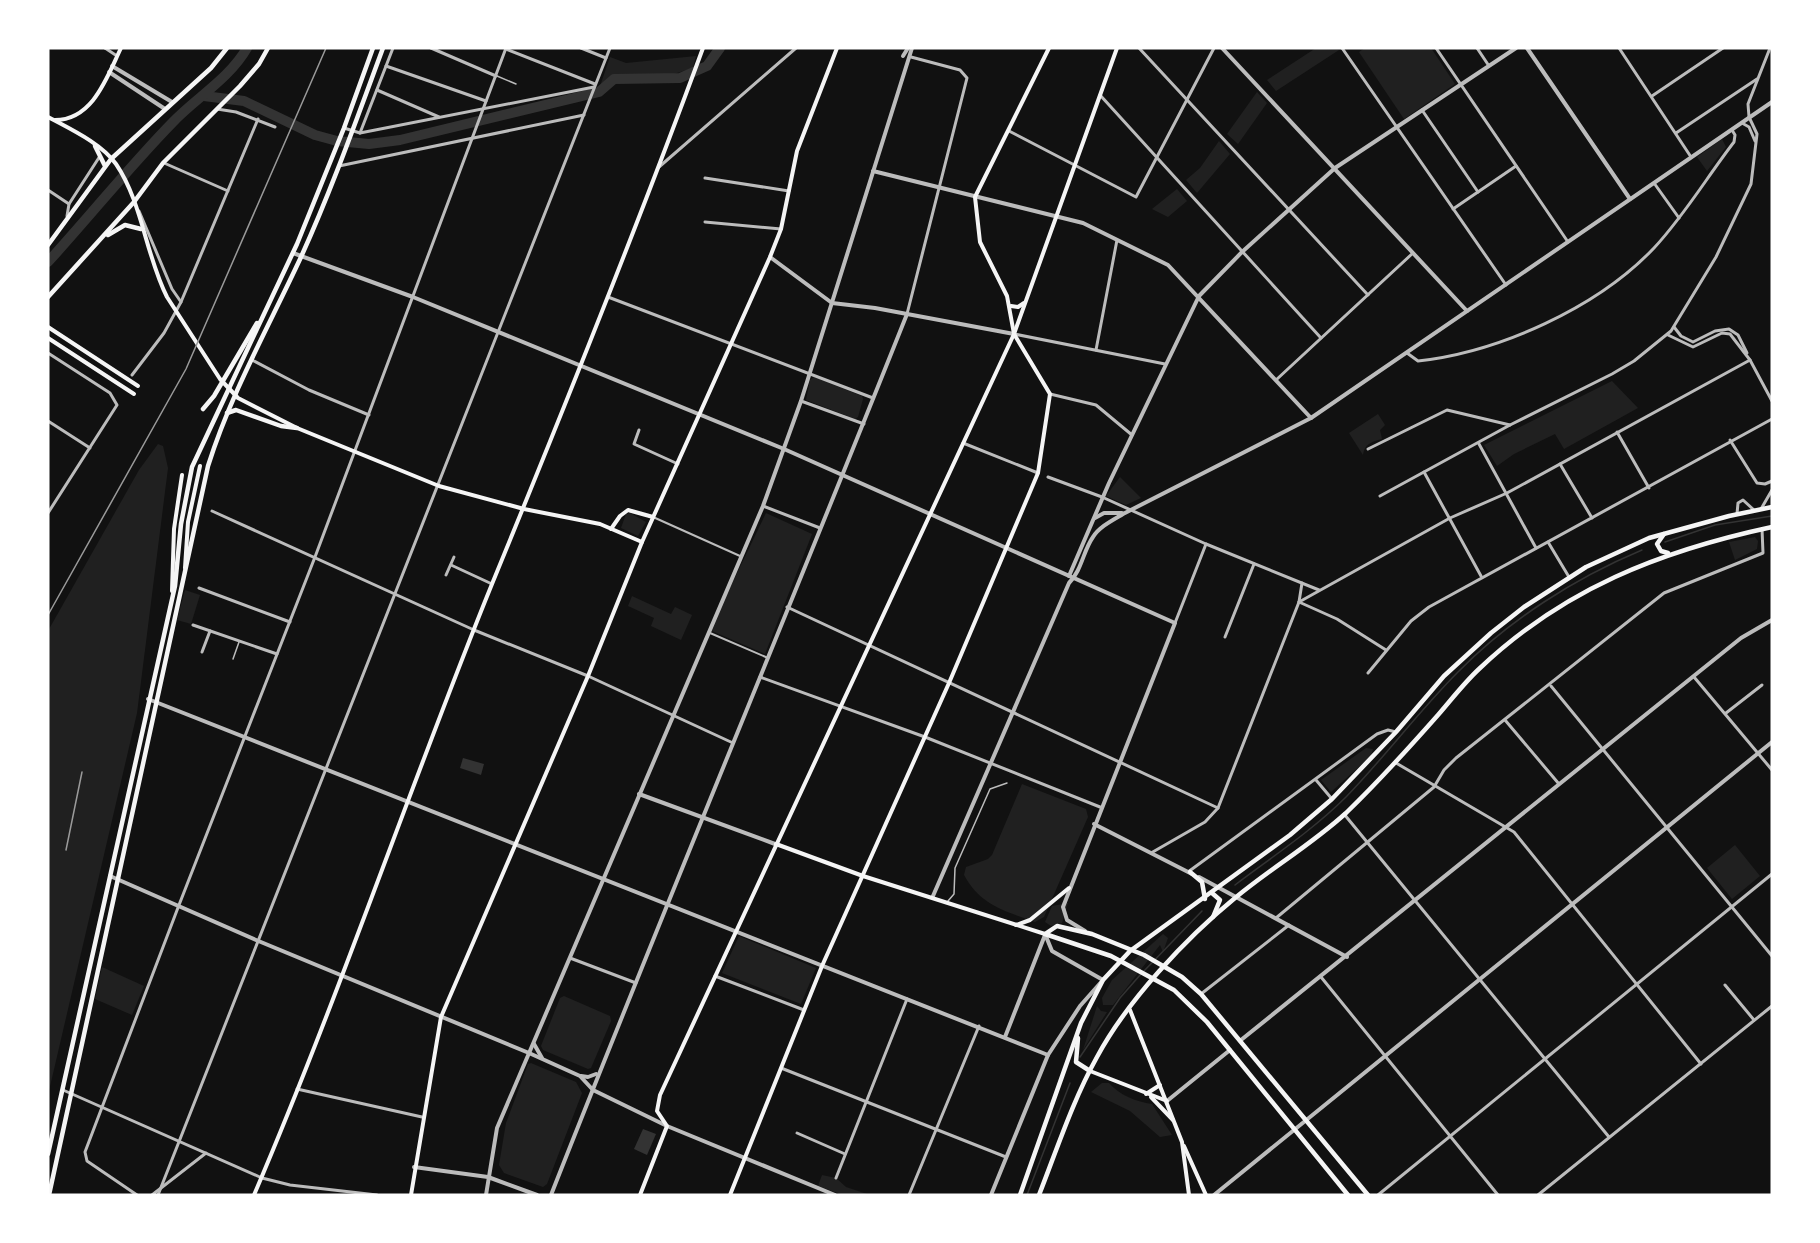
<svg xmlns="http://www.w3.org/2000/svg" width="1820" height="1243" font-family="'Fira Sans',sans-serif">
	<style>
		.green { fill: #202020 }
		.water { fill: #333 }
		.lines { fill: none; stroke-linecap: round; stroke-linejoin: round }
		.stream { stroke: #333; stroke-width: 1.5 }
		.river { stroke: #333; stroke-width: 10 }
		.service { stroke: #bcbcbc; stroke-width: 1.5 }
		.pedestrian { stroke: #bcbcbc; stroke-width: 2 }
		.minor { stroke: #bcbcbc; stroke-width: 3 }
		.tertiary { stroke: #bcbcbc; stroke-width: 4 }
		.secondary { stroke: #f5f5f5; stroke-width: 4 }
		.primary { stroke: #f5f5f5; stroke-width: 4.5 }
		.rail { stroke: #9a9a9a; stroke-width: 1.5 }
	</style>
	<rect width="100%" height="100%" fill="#111"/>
	<g class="green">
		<path d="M1316,48L1339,50L1276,91L1267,80Z"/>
		<path d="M1365,48H1431L1455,84L1404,119L1359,52Z"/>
		<path d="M696,56L693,68L674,74L611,77L599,89L610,57L626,63Z"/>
		<path d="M1257,92L1267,103L1238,144L1227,134Z"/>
		<path d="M1722,139L1726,147L1707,171L1697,157Z"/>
		<path d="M1219,141L1230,154L1197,193L1186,180L1200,168Z"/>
		<path d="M1177,189L1187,201L1168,217L1152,209Z"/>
		<path d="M814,377L862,396L863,399L858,417L855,419L806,400L810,380Z"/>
		<path d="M1612,381L1638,408L1564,449L1555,434L1514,454L1497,466L1484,445Z"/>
		<path d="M1378,414L1385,425L1380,430L1382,439C1372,442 1365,443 1363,455L1349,433Z"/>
		<path d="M158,444L163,446L168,468L137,713L48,1095V631L139,470Z"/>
		<path d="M1120,477L1141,498L1126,505L1106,496Z"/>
		<path d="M630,513L646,522L638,536L621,528L626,514Z"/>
		<path d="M766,513L812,534L765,654L712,631L726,596Z"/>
		<path d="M1755,537L1758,541L1757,549L1735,560L1729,542Z"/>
		<path d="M185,590L200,595L191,624L177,620Z"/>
		<path d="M632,596L671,614L675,607L692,615L681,640L651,626L654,618L628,606Z"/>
		<path d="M1366,748L1373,749L1371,756L1331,792L1321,780Z"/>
		<path d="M1022,784L1086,809L1088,817L1044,917L1035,922C1005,911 980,905 964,875L966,867L988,859L992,855Z"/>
		<path d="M1735,845L1760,876L1732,899L1707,868Z"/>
		<path d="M1068,903L1062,923L1051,926L1045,922L1052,906Z"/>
		<path d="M1163,934L1168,938L1163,952L1160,945L1113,1005H1103L1102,998L1112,980Z"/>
		<path d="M739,936L816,968L801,1004L722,973Z"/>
		<path d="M102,967L144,986L132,1015L95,999Z"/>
		<path d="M564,996L610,1016L611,1021L591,1068L588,1069L543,1050L541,1046L560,998Z"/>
		<path d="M1097,1006L1101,1011L1107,1012L1083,1050Z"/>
		<path d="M531,1063L576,1082L582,1093L547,1184L543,1187L504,1173L499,1165L506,1123L528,1064Z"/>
		<path d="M1102,1083H1109C1119,1095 1137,1102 1152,1104L1172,1135L1160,1137L1130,1111L1091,1092Z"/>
		<path d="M822,1175L836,1178L846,1187L870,1195H843L818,1186Z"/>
	</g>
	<g class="water">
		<path d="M463,758L484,764L481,775L460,768Z"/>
		<path d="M643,1129L656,1134L647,1155L634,1149Z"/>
	</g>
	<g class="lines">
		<g class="stream">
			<path d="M1665,542L1715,525L1772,516"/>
			<path d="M1235,885C1272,857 1313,830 1346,797C1385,757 1418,712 1458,672C1509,620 1575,578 1642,550"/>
			<path d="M1144,971L1202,911"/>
			<path d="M1080,1057L1120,998L1141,974"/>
			<path d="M1027,1195L1070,1083"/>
		</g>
		<g class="river">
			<path d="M204,96L244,101L315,135L337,141L369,144L400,140L599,92L614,79L680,78L707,66L720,48"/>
			<path d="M48,262C90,216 129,167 173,122C197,97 229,79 247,48"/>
		</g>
		<g class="service">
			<path d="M497,76L516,84"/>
			<path d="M233,659L239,642"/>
			<path d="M948,901L954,894L955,868L990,789L1007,783"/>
		</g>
		<g class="pedestrian">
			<path d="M653,517L740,556"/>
			<path d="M710,633L768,658"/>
		</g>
		<g class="minor">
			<path d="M105,48L117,56"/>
			<path d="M431,48L496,76"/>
			<path d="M581,48L606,58"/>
			<path d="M1139,48L1368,295"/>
			<path d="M1342,48L1506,285"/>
			<path d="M1436,48L1568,242"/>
			<path d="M1477,48L1489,66"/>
			<path d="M1619,48L1691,157"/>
			<path d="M506,49L595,84"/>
			<path d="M386,66L486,101"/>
			<path d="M377,90L439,117"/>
			<path d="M1100,95L1321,338"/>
			<path d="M1652,96L1723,48"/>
			<path d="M217,109L236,112L275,127"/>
			<path d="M1422,110L1478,192"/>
			<path d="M1742,123L1749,127L1755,141"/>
			<path d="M344,128L360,133L594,87"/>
			<path d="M1009,131L1136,197L1214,48"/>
			<path d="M360,133L393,48"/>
			<path d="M1676,133L1757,79"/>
			<path d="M164,163L228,191"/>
			<path d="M339,166L584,115"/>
			<path d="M659,167L796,48"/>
			<path d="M705,178L789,191"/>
			<path d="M1654,183L1679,218"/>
			<path d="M48,190L69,204"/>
			<path d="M1453,209L1516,166"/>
			<path d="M139,211L172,289L181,302"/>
			<path d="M67,216L69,204L100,156"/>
			<path d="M705,222L781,229"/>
			<path d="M608,297L873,398"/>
			<path d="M907,314L967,78L960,70L911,57"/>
			<path d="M1674,327L1681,336L1693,342L1715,331L1729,329L1738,335L1747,353"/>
			<path d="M1014,334L1165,364"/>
			<path d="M1668,335L1693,347L1722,333L1730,334L1750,360L1772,401"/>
			<path d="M1096,350L1117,240"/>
			<path d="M48,353L110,393L117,405L48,513"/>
			<path d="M1407,353L1418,361C1499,352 1597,308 1654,248C1684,216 1707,177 1734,142L1735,135L1732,130"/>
			<path d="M252,360L309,390L369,415"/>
			<path d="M132,375L164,333L181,302L258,119"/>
			<path d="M1276,380L1413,253"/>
			<path d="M1050,394L1096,405L1132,435"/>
			<path d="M801,401L864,424"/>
			<path d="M48,421L90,448"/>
			<path d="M639,430L634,444L678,464"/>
			<path d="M1617,432L1649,488"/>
			<path d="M1730,440L1757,483L1765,484L1772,481"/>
			<path d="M963,443L1038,473"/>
			<path d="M1479,444L1536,548"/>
			<path d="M1368,449L1447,410L1510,425"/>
			<path d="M1560,464L1592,518"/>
			<path d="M1424,472L1481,576"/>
			<path d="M1048,477L1102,497L1206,544L1319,590"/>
			<path d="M1380,496L1510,425L1612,374L1634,361L1671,331L1716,257L1751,184L1757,134L1749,117L1748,104L1770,48"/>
			<path d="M763,506L820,528"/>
			<path d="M1761,509L1772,490"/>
			<path d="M212,511L474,630L588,676L733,743"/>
			<path d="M1737,514L1738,503L1743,500L1754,510"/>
			<path d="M1548,542L1569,577"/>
			<path d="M451,565L492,584"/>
			<path d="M446,575L454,557"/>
			<path d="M199,588L290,622"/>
			<path d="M1299,602L1450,518L1507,493L1750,360"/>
			<path d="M1299,602L1337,619L1386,650"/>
			<path d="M787,607L1218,808"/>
			<path d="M1175,623L1206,544"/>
			<path d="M193,625L277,654"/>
			<path d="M1225,637L1254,564"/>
			<path d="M202,652L210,631"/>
			<path d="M1368,673L1411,621L1429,607L1772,419"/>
			<path d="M760,677L925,737L1100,807"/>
			<path d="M1694,677L1772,770"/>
			<path d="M1551,686L1772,956"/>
			<path d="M1726,713L1762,685"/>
			<path d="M1505,720L1559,784"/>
			<path d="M1396,763L1514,832L1701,1064"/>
			<path d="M1316,780L1332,799"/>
			<path d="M1344,814L1609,1137"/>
			<path d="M1151,853L1205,822L1218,808L1299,602L1302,583"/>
			<path d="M1188,872L1377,734L1388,730L1396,732"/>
			<path d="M1276,918L1434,787L1444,770L1456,758L1664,593L1763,553L1762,529"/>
			<path d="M570,958L636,983"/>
			<path d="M715,976L804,1010"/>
			<path d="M1321,977L1498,1195"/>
			<path d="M1725,985L1754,1020"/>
			<path d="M1201,994L1289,925"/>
			<path d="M781,1068L1006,1157"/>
			<path d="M297,1089L422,1117"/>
			<path d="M63,1090L262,1178L290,1185L377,1195"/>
			<path d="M797,1133L845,1154"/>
			<path d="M836,1178L907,999"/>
			<path d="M137,1195L87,1161L85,1152L179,905L315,557L506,48"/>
			<path d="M152,1195L206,1153"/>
			<path d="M158,1195L610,48"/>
			<path d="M909,1195L979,1026"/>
			<path d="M1378,1195L1772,874"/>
			<path d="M1538,1195L1772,1006"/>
		</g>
		<g class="tertiary">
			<path d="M1222,48L1467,311"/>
			<path d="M1527,48L1630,199"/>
			<path d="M903,56L908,48"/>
			<path d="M112,66L172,102"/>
			<path d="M109,72L165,109"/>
			<path d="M873,171L1083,223L1168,265L1311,418"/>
			<path d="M293,253L413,297L784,449L1175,623L1063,907L1067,920L1085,931"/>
			<path d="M770,257L832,303L875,308L1014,334"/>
			<path d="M1095,518L1104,513H1122"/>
			<path d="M1069,576L1109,483L1199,296L1242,252L1335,168L1516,48"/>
			<path d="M148,699L1048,1055"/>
			<path d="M639,794L775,844"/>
			<path d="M1094,824L1192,874"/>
			<path d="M110,876L256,940L529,1053L580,1076L593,1090L667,1126L835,1195"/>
			<path d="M1199,877L1347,957"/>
			<path d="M933,896L1069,583C1082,570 1083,551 1093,537C1099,527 1113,520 1123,514L1311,418L1772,102"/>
			<path d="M1005,1037L1045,935"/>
			<path d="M1241,1040L1741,638L1772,620"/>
			<path d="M534,1044L542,1058"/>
			<path d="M581,1076L588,1077L596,1074"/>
			<path d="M1167,1101L1230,1050"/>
			<path d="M414,1167L488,1177L537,1195"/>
			<path d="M486,1195L497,1128L763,506L801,401L912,48"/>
			<path d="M551,1195C667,900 790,608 907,314"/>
			<path d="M991,1195L1048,1055L1080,1006L1103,980L1052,951L1045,934"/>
			<path d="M1214,1195L1772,742"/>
		</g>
		<g class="secondary">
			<path d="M48,117C70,129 101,143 116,164C142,202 146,256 167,297L220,379L238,398L297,428L439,486L524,509L600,524L642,542"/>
			<path d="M55,120C93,120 107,77 121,48"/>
			<path d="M1011,306L1018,307L1024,303"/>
			<path d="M48,327L138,386"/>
			<path d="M48,338L134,394"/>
			<path d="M611,529L620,516L628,510L653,517"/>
			<path d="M185,568L188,522L200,466"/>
			<path d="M172,591L174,529L182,475"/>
			<path d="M776,844L863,876L1045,934"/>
			<path d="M1016,925L1030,920L1069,888"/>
			<path d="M1130,1010L1182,1142L1189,1195"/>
			<path d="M1090,1071L1167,1101"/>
			<path d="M1146,1094L1160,1085"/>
			<path d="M1151,1097L1173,1120"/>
			<path d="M1184,1146L1206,1195"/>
			<path d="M254,1195C340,994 410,786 492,584C565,406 637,228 703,48"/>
			<path d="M411,1195L441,1017L588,676L642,542L770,257L781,229L797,151L837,48"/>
			<path d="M640,1195L667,1126L657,1111L660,1095L1014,334L1117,48"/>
			<path d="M730,1195L822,966L949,683L1038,473L1050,394L1014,334L1007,296L980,242L975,197L1049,48"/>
		</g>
		<g class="primary">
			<path d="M95,146L105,166"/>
			<path d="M108,235L125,225L141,229"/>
			<path d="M48,245L111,159L211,68L227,48"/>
			<path d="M48,297L134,202L163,163L240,86L259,64L268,48"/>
			<path d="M203,409L214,396L257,323"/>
			<path d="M227,413L236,410L281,426L297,428"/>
			<path d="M1664,534L1657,544L1661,551L1668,553"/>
			<path d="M1190,872L1202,882L1205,899"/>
			<path d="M1212,893L1220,900L1213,917"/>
			<path d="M1078,1038L1076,1062L1090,1071"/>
			<path d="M48,1154L175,586L181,524L192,467L297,244L344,128L373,48"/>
			<path d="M49,1195L208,466C231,393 269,326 301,257C332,189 357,118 383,48"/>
			<path d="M1020,1195L1081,1023L1103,980L1130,951L1290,835L1332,799L1396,732L1444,676L1491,633L1524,607L1586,567L1649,538L1729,516L1772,507"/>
			<path d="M1039,1195C1057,1149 1073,1100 1097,1057C1127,1001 1186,938 1235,898C1271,868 1311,845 1346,813C1378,782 1408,749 1438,715C1451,700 1464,683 1479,669C1563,589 1660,551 1772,527"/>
			<path d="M1348,1195L1207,1022L1174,990L1111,956L1045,934L1057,926L1092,934L1144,955L1182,977L1201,994L1368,1195"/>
		</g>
		<g class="rail">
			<path d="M48,615L186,369L326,48"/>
			<path d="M66,850L82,772"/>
		</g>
	</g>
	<rect width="1820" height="1243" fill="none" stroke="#ffffff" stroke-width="99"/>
</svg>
